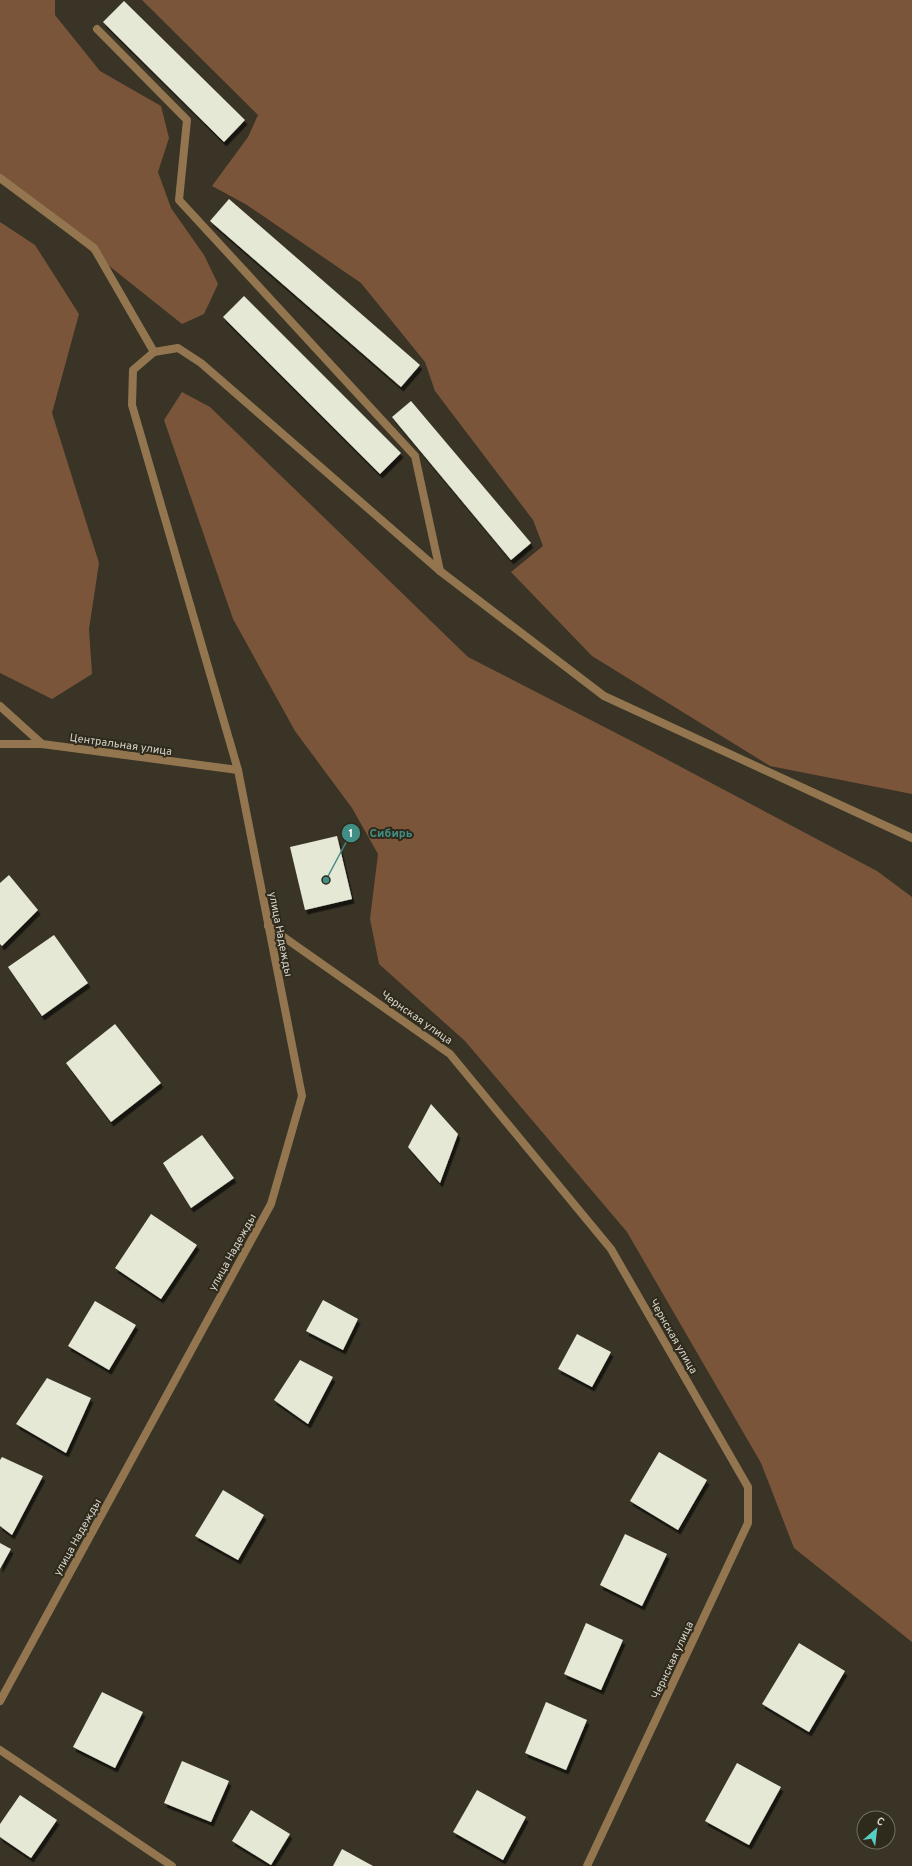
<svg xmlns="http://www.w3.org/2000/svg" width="912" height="1866" font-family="Overpass,sans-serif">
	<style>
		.green { fill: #7b553a }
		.building { fill: #e6e8d6; filter: url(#shadow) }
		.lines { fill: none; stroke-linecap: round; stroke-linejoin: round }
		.service { stroke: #93764f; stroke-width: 8 }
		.minor { stroke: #93764f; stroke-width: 8 }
		.tertiary { stroke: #93764f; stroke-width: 8 }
		.labels { text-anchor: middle; stroke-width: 4; stroke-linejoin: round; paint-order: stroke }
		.street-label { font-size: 11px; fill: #d7d4cb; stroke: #2f2a1c }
		.leader { fill: none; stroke: #418e85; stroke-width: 1.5 }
		.callout-dot { fill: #418e85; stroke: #2f2a1c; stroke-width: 1.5 }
		.mark-label { font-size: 12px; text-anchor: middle; font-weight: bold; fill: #fff }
		.callout-label { font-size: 12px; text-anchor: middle; font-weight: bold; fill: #418e85; stroke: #2f2a1c; stroke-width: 4; stroke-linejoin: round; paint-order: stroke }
	</style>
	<defs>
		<filter id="shadow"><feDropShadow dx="2.5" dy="4.5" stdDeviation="0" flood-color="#0009"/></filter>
	</defs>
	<rect width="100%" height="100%" fill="#393426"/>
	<g class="green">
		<path d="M0,0H55V15L100,71L161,106L169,138L158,172L171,208L204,255L218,284L204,314L182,324L0,179Z"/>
		<path d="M142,0H912V794L770,766L592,656L511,572L543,546L533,520L435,391L425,362L361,283L247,205L212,186L248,137L258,115Z"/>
		<path d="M0,222L35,245L79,314L52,413L99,563L89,629L92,674L52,699L0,673Z"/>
		<path d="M182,392L210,407L468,657L651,751L877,871L912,897V1642L794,1548L761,1463L627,1232L465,1041L379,964L370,919L378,854L352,808L295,731L233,619L164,420Z"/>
	</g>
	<g class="building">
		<path d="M124,1L245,120L224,142L103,22Z"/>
		<path d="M229,199L420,365L401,387L210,221Z"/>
		<path d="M244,296L401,453L380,474L223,317Z"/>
		<path d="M411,401L531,543L511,560L392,417Z"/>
		<path d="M337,836L352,899L305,910L290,847Z"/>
		<path d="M9,875L38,910L2,946L0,944V883Z"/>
		<path d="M54,935L88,983L42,1016L8,967Z"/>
		<path d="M115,1024L161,1083L111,1122L66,1063Z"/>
		<path d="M431,1104L458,1134L440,1183L408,1147Z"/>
		<path d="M202,1135L234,1178L191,1208L163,1163Z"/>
		<path d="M151,1214L197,1245L161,1299L115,1268Z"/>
		<path d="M323,1300L358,1319L343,1350L306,1331Z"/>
		<path d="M95,1301L136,1325L109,1370L68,1346Z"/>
		<path d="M577,1334L611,1352L592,1387L558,1369Z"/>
		<path d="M300,1360L333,1377L308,1424L274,1400Z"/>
		<path d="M47,1378L91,1398L66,1453L16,1424Z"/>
		<path d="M659,1452L707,1480L678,1530L630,1501Z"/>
		<path d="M2,1457L43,1476L12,1535L0,1526V1460Z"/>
		<path d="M223,1490L264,1515L238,1560L195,1536Z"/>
		<path d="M625,1534L667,1554L642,1606L600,1585Z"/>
		<path d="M0,1543L11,1549L0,1569Z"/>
		<path d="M586,1623L623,1640L601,1690L564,1674Z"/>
		<path d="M799,1643L845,1671L809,1732L762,1704Z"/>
		<path d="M102,1692L143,1712L115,1768L73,1747Z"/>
		<path d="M546,1702L587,1720L566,1770L525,1753Z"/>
		<path d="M182,1761L229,1781L211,1822L164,1803Z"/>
		<path d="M737,1763L781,1787L749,1845L705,1821Z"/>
		<path d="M477,1790L526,1817L503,1860L453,1832Z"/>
		<path d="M20,1795L57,1820L31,1858L0,1837V1824Z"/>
		<path d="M251,1810L290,1834L271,1865L232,1841Z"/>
		<path d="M342,1849L373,1866H333Z"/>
	</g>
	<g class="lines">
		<path class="service" d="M97,29L187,120L179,200L415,456L440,571"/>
		<g class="minor">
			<path d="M0,178L94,248L154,352"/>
			<path d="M0,706L42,744"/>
			<path d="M0,744H42L238,770L302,1096L271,1204L0,1701"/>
			<path d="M268,926L450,1054L611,1249L748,1487V1523L587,1866"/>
			<path d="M0,1750L172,1866"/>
		</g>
		<path class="tertiary" d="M238,770L132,405L133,370L154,352L178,348L201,363L440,571L604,696L912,838"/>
	</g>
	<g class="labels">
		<g class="street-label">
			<text transform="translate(121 744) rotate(8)" y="4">Центральная улица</text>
			<text transform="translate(281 934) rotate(79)" y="4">улица Надежды</text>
			<text transform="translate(417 1017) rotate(35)" y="4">Чернская улица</text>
			<text transform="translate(232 1252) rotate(-61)" y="4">улица Надежды</text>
			<text transform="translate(674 1336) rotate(60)" y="4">Чернская улица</text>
			<text transform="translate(77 1537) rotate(-61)" y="4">улица Надежды</text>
			<text transform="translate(672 1660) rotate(-65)" y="4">Чернская улица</text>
		</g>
	</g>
	<path class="leader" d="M326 880L351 833"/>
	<g class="callout-dot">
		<circle cx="326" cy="880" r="4"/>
		<circle cx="351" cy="833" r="10"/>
	</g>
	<g class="mark-label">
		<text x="351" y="837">1</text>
	</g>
	<g class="callout-label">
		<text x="391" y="837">Сибирь</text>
	</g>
	<g transform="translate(876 1830) rotate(28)"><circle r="19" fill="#2f2a1c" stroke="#726e62"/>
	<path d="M0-3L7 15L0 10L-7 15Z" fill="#56cec3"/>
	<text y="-6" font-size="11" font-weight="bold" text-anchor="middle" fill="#d7d4cb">С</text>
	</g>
</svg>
